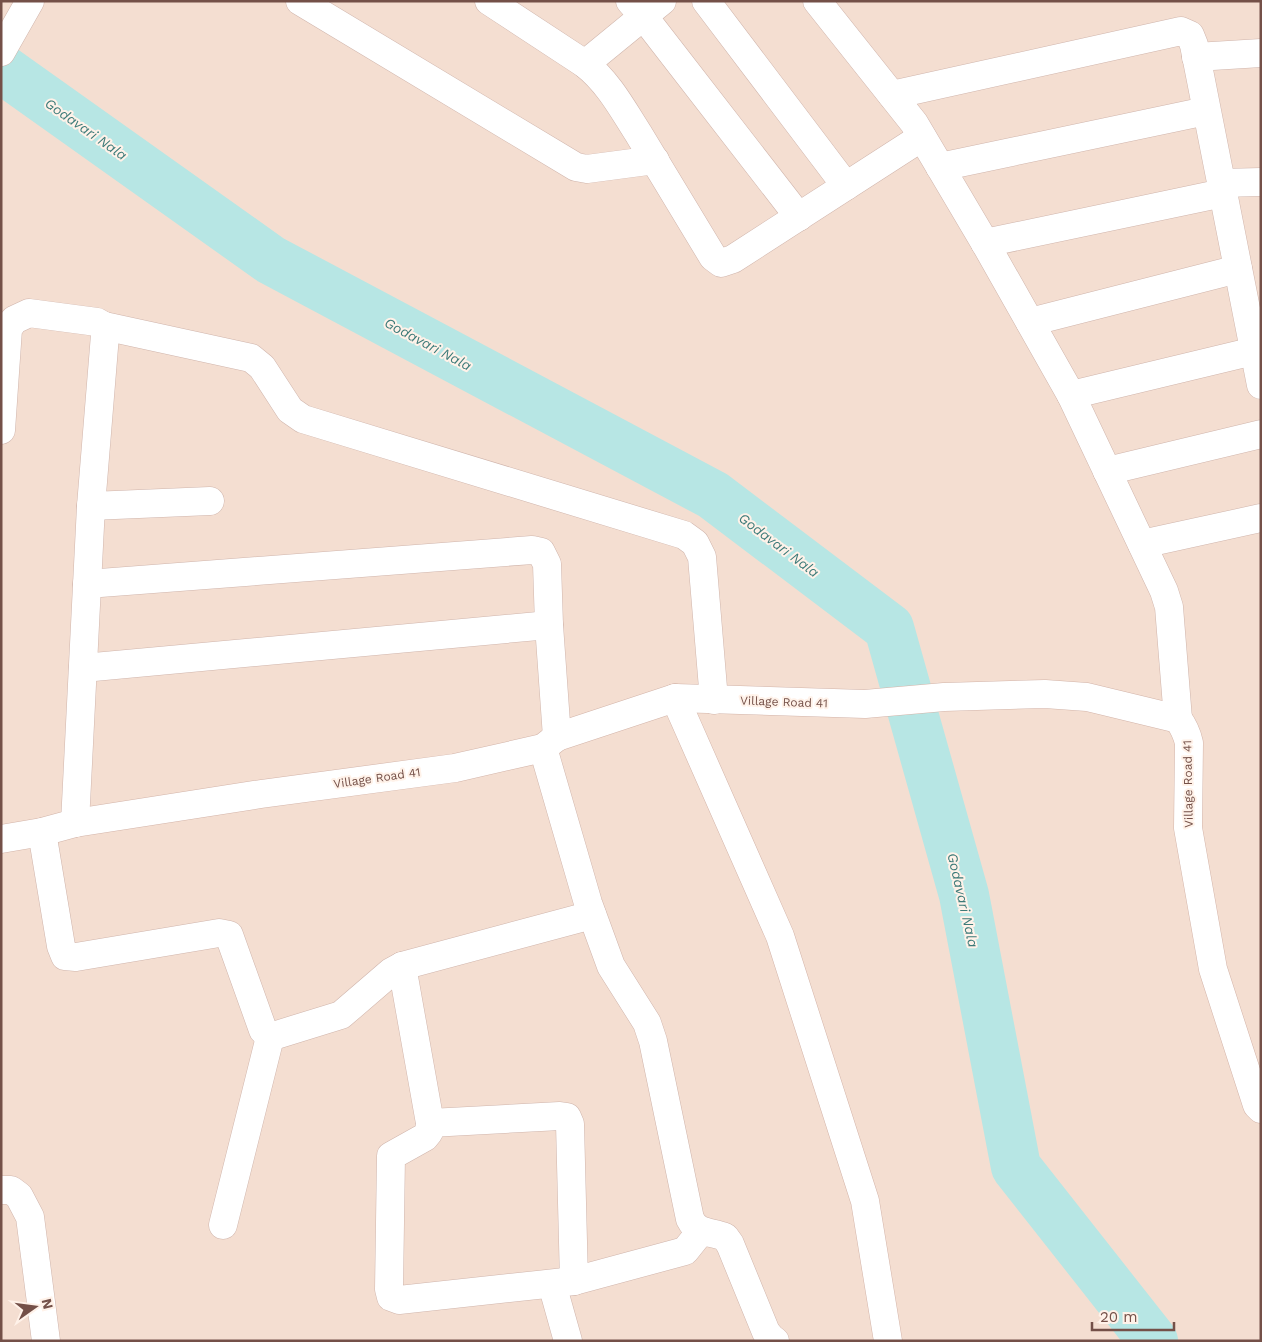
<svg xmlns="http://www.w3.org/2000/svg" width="1262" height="1342" font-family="'Work Sans',sans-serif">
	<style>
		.residential { fill: #f4ded1 }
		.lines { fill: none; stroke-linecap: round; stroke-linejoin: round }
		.river { stroke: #b7e6e4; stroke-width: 50 }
		.street-casing { stroke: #d0b5ac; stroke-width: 29 }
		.secondary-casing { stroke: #d3b4a9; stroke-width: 29 }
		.street { stroke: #fff; stroke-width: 28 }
		.secondary { stroke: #fff; stroke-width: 28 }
		.labels { text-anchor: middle; stroke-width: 4; stroke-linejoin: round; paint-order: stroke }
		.street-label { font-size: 12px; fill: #745048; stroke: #fff2e9 }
		.water-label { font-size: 14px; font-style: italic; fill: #3c7a78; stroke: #fff2e9 }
	</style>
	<rect width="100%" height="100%" fill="#fcede2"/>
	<rect class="residential" x="1" y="1" width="1260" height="1340"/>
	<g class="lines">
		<path class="river" d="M1,68L271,260L713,495L889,628L964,895L1016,1167L1153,1341"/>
		<g class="street-casing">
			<g id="street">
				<path d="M300,1L576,167L587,169L655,160"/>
				<path d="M489,1L585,64C608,82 622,108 638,133C663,174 688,216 713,257L721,263L733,259L922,137"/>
				<path d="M630,1L644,17L799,217"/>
				<path d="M706,1L846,186"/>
				<path d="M817,1L914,123L985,243L1071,395L1164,591L1169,607L1178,719"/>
				<path d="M1,52L30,1"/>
				<path d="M1196,57L1261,53"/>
				<path d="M585,64L662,1"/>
				<path d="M892,95L1181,31L1190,35L1194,45L1261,385"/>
				<path d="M940,167L1206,111"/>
				<path d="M1221,183L1261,182"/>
				<path d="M985,243L1223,193"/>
				<path d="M1030,322L1238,269"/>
				<path d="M104,326L251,358L262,367L290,410L303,419L684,535L695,543L702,557L714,700"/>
				<path d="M1071,395L1254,351"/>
				<path d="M1,430L8,329L14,320L29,313L97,322L104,326L105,335L91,506L75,823"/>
				<path d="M1107,471L1261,434"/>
				<path d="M91,506L210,501"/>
				<path d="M1142,544L1261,518"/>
				<path d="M87,584L532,550L541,552L547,564L549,625L557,737"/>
				<path d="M83,668L549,625"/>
				<path d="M543,748L588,903L611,966L647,1023L653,1041L690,1219C698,1235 711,1231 725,1237L730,1244L766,1332L771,1338L775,1341"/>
				<path d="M42,832L61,946L65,956L76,957L219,933L229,935L263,1030L270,1037L341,1015L391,972L402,966L592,915"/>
				<path d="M402,966L430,1123L429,1132L425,1137L391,1156L389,1289L391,1297L399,1300L574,1281L685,1251L701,1231"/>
				<path d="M430,1123L560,1116L567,1117L570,1124L574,1281"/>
				<path d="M1,1190H11L19,1196L30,1217L46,1341"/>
				<path d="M223,1225L270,1037"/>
				<path d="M552,1284L568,1341"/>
			</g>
		</g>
		<g class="secondary-casing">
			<g id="secondary">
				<path d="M675,698L780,936L865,1201L888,1341"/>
				<path d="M1,839L42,832L75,823L261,794L455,768L543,748L557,737L675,698L865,704L944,697L1045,694L1087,697L1178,719C1184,727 1187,734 1189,743L1188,828L1213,969L1257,1105L1261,1109"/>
			</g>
		</g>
		<use href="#street" class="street"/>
		<use href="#secondary" class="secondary"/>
	</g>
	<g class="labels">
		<g class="street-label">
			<text transform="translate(784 702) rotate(2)" y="4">Village Road 41</text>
			<text transform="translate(377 778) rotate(-8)" y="4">Village Road 41</text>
			<text transform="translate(1188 784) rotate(-91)" y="4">Village Road 41</text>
		</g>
		<g class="water-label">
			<text transform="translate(86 129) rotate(35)" y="5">Godavari Nala</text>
			<text transform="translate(428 344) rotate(28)" y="5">Godavari Nala</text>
			<text transform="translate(779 545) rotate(37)" y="5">Godavari Nala</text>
			<text transform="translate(963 900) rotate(77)" y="5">Godavari Nala</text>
		</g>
	</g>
	<rect width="1262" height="1342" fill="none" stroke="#745048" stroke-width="5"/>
	<g transform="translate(35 1307) rotate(76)" stroke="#fff2e9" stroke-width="4" paint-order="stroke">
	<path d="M0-4L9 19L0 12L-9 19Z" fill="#745048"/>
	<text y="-8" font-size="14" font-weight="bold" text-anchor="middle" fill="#745048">N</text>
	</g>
	<path d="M1092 1322v8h82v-8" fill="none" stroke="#745048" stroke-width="2.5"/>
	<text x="1100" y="1322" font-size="15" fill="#745048" stroke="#fff2e9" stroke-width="4" paint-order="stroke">20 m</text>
</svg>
